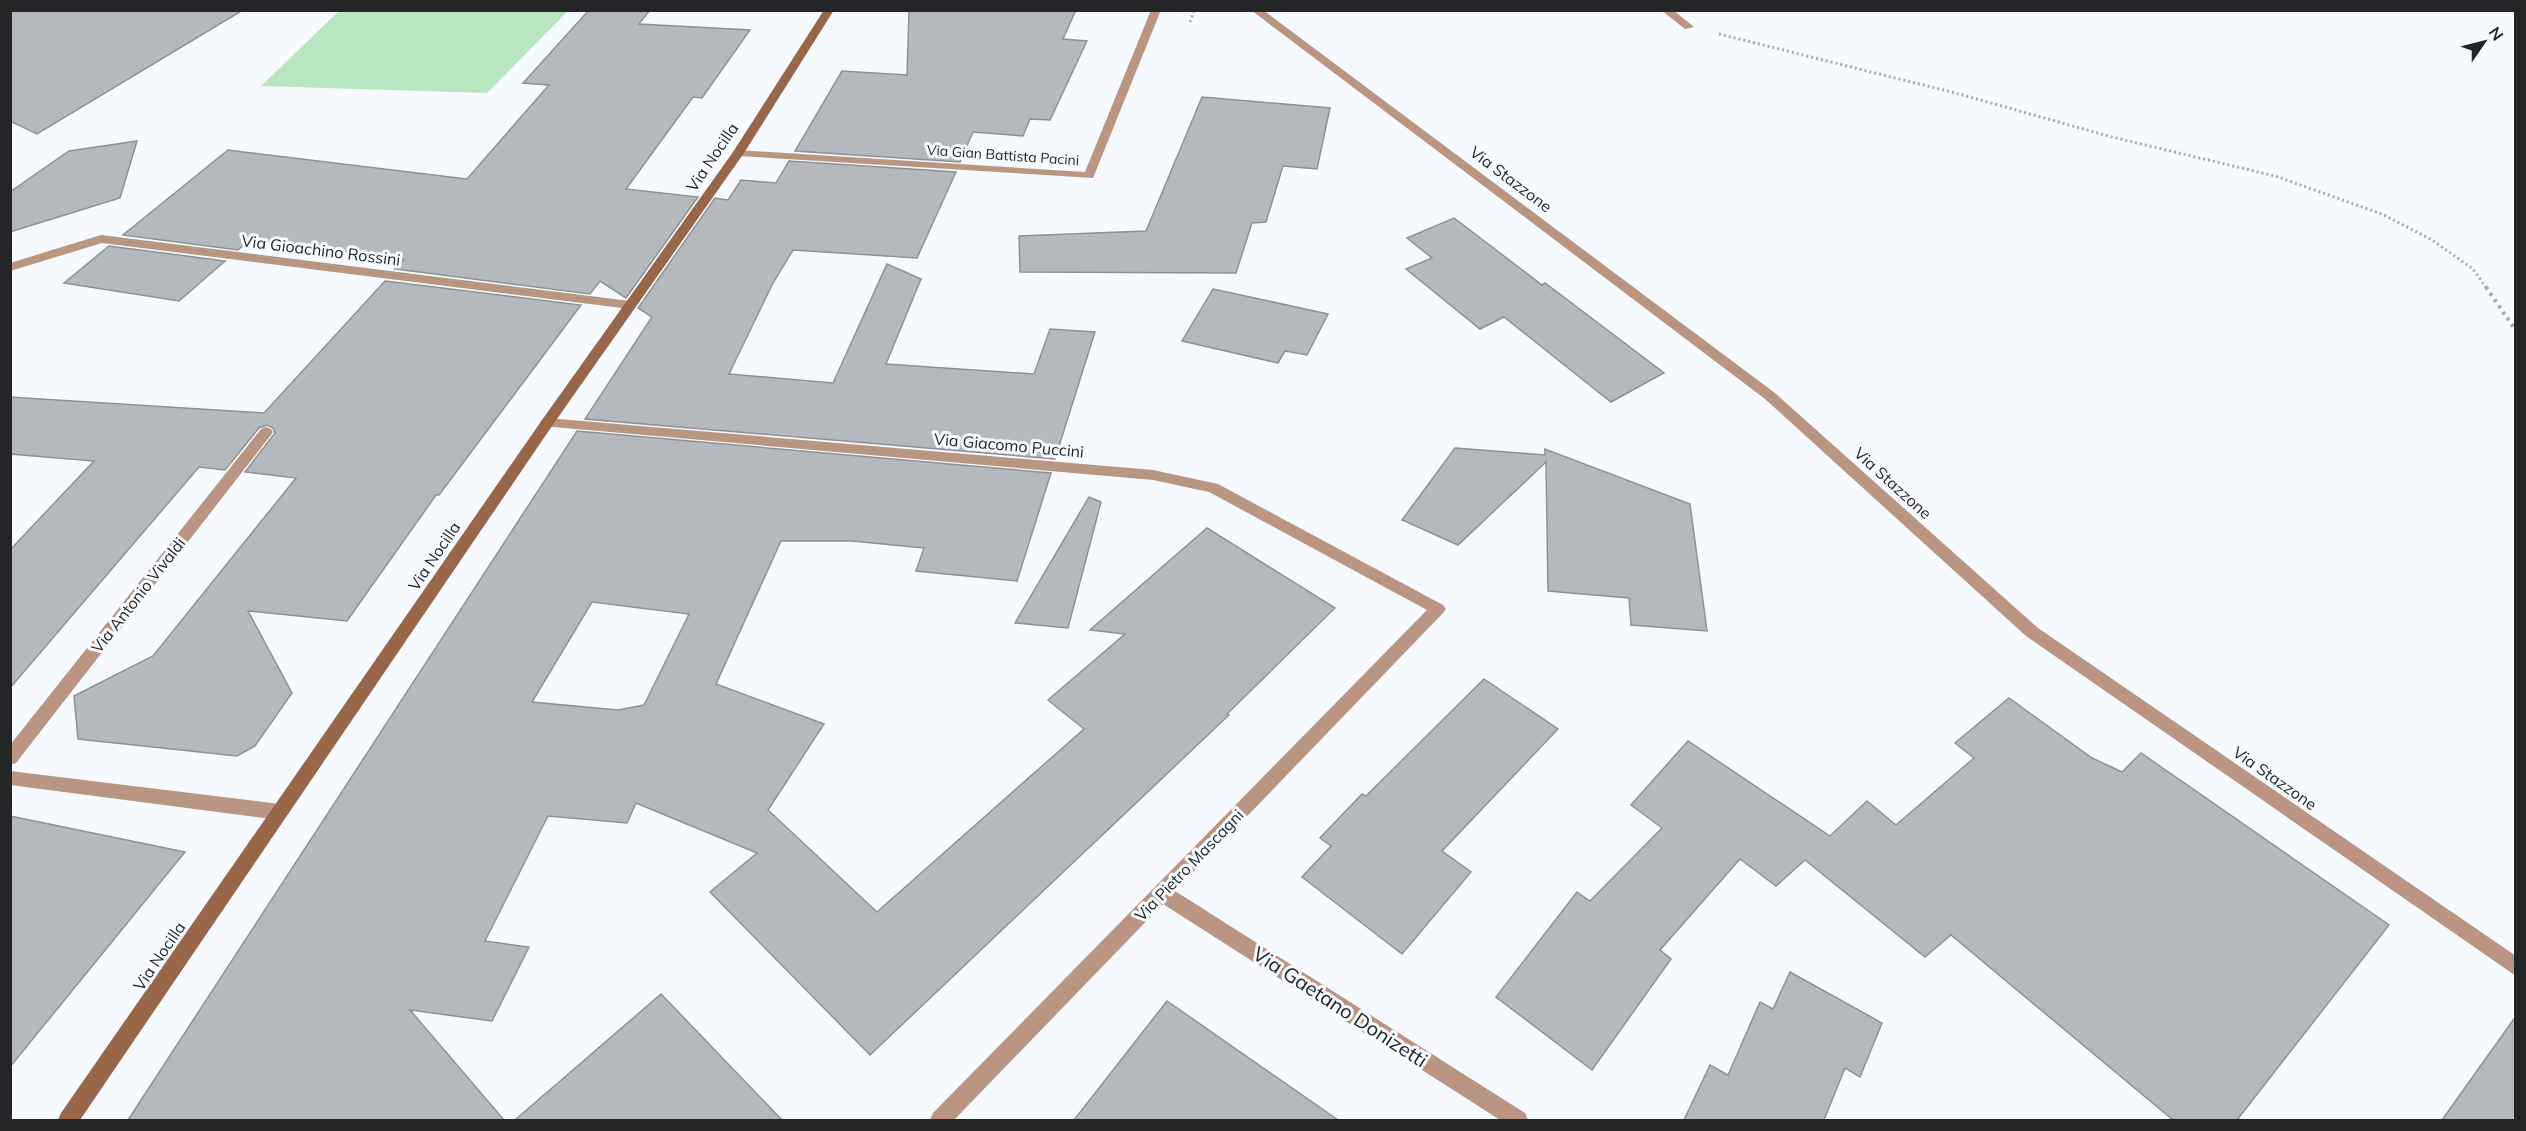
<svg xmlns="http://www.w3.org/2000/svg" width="2526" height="1131" font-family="Mulish,sans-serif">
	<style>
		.green { fill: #b8e7bf }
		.building { fill: #b5b9bd; stroke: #8e9295; stroke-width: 1.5; fill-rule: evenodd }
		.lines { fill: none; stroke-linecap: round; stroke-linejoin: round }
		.path-far1 { stroke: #a7abad; stroke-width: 3; stroke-dasharray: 2 3; stroke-linecap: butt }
		.path { stroke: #a7abad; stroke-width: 4; stroke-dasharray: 3 4.5; stroke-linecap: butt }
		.street { fill: #ba9682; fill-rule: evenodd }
		.secondary { fill: #986648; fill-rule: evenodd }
		.labels { text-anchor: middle; stroke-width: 6; stroke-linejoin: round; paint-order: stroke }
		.far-street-label { font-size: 14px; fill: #232526; stroke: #f6fafe }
		.street-label { font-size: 16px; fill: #232526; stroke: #f6fafe }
		.near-street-label { font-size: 20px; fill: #232526; stroke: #f6fafe }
	</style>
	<rect width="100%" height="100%" fill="#f6fafe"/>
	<path class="green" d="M339,11V10L568,11L487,93L261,86Z"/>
	<g class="building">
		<path d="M10,10H243L37,134L10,121Z"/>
		<path d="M589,10H650L639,24L750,30L702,98L693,97L626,189L698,197L626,298L600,281L590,294L395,269L404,260L251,239L238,250L123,235L228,150L467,179L549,85L523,83Z"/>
		<path d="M909,10H1076L1063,39L1087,41L1050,120L1030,119L1023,136L973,132L960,162L795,151L842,71L907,75Z"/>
		<path d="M1202,97L1330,108L1317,169L1283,166L1266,222L1252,223L1236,273L1020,272L1019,236L1146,231Z"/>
		<path d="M137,141L120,198L10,232V192L69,151Z"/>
		<path d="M789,161L956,172L917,258L793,250L773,283L729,374L833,383L887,264L921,279L886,364L1034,374L1050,329L1095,332L1055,459L585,419L652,317L638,308L715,198L728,200L741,180L776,183Z"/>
		<path d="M1454,218L1542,285L1545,283L1664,373L1611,402L1504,317L1480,329L1406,269L1432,258L1407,238Z"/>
		<path d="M109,246L225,261L179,301L64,283Z"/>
		<path d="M385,281L581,305L439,495H436L347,621L248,611L292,693L255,746L237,756L78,739L74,696L153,656L296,478L245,472L275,433L273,428L267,425L259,428L225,470L199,467L10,688V550L94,461L10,454V397L264,413Z"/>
		<path d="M1213,289L1328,314L1307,355L1285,351L1278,363L1182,341Z"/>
		<path d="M577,431L1051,473L1017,581L916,571L924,548L852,541H781L716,684L824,724L768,810L877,912L1084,729L1048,700L1125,634L1090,630L1207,528L1335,608L1227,714L1229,715L870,1055L710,892L757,853L636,803L627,823L548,816L485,941L529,947L492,1021L410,1010L504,1120H128ZM592,602L689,614L644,705L618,710L532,702Z"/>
		<path d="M1455,448L1545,455V449L1690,504L1707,631L1631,625L1629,598L1548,591L1546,462L1458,545L1402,520Z"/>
		<path d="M1089,497L1101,502L1068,628L1015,623Z"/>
		<path d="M1484,679L1558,729L1442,851L1471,872L1402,954L1302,877L1331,846L1320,838L1362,794L1366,796Z"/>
		<path d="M2009,698L2092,758L2122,772L2141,753L2389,925L2237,1120H2173L1951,935L1925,957L1805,860L1776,886L1740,859L1660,950L1671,959L1592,1070L1496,997L1577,892L1590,901L1662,828L1631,805L1688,741L1830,836L1867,801L1896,825L1974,758L1955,743Z"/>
		<path d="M10,816L185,852L10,1067Z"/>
		<path d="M1790,972L1882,1023L1860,1077L1845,1068L1824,1120H1684L1710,1065L1728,1075L1760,1002L1773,1009Z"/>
		<path d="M661,994L782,1120H515Z"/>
		<path d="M1167,1001L1338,1120H1074Z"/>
		<path d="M2516,1016V1120H2442Z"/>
	</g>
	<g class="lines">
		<g class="path-far1">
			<path d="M1190,22L1194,10"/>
			<path d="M1719,34L1959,94L2112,137L2275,176L2382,214L2432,240L2473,269L2487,289"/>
		</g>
		<path class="path" d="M2486,287L2516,331"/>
		<g class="street">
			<path d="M1151,10H1161L1093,178L738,156L732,153L738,150L1085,172Z"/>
			<path d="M1251,10H1263L1775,393L2038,628L2516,956V976L2026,636L1765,399Z"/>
			<path d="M1661,10H1673L1694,27L1685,29Z"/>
			<path d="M101,235L630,301L636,305L630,309L102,243L10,271V263Z"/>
			<path d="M547,418L1153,470L1218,484L1443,605L1446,609L1443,613L1175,891L1525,1113L1528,1120H1500L1163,904L954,1120H930L933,1113L1427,610L1209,492L1153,480L542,426L540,423L542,420Z"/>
			<path d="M266,427L271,429L273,432L271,435L16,763L10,765V745L261,429Z"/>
			<path d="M10,771L280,804L286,807L289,812L286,817L280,820L10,785Z"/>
		</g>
		<path class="secondary" d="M824,10H834L744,153L552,426L80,1120H58L61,1113L542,420L733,152Z"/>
	</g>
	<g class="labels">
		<g class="far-street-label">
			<text transform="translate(1003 155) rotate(4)" y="5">Via Gian Battista Pacini</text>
		</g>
		<g class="street-label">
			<text transform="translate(712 157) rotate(-56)" y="6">Via Nocilla</text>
			<text transform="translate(1511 179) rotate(37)" y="6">Via Stazzone</text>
			<text transform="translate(321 250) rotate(7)" y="6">Via Gioachino Rossini</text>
			<text transform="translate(1009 445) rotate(5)" y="6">Via Giacomo Puccini</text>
			<text transform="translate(1893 483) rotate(42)" y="6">Via Stazzone</text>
			<text transform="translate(434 556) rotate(-56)" y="6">Via Nocilla</text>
			<text transform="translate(138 595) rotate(-52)" y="6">Via Antonio Vivaldi</text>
			<text transform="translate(2275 778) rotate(35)" y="6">Via Stazzone</text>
			<text transform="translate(1189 865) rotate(-46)" y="6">Via Pietro Mascagni</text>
			<text transform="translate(159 956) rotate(-56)" y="6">Via Nocilla</text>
		</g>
		<g class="near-street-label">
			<text transform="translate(1340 1007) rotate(33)" y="7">Via Gaetano Donizetti</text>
		</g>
	</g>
	<rect width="2526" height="1131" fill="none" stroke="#232526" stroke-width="24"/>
	<g transform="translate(2484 42) rotate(55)" stroke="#f6fafe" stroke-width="4.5" paint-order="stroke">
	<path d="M0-4.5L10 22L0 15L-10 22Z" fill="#232526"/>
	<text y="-9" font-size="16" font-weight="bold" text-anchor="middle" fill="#232526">N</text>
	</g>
</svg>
